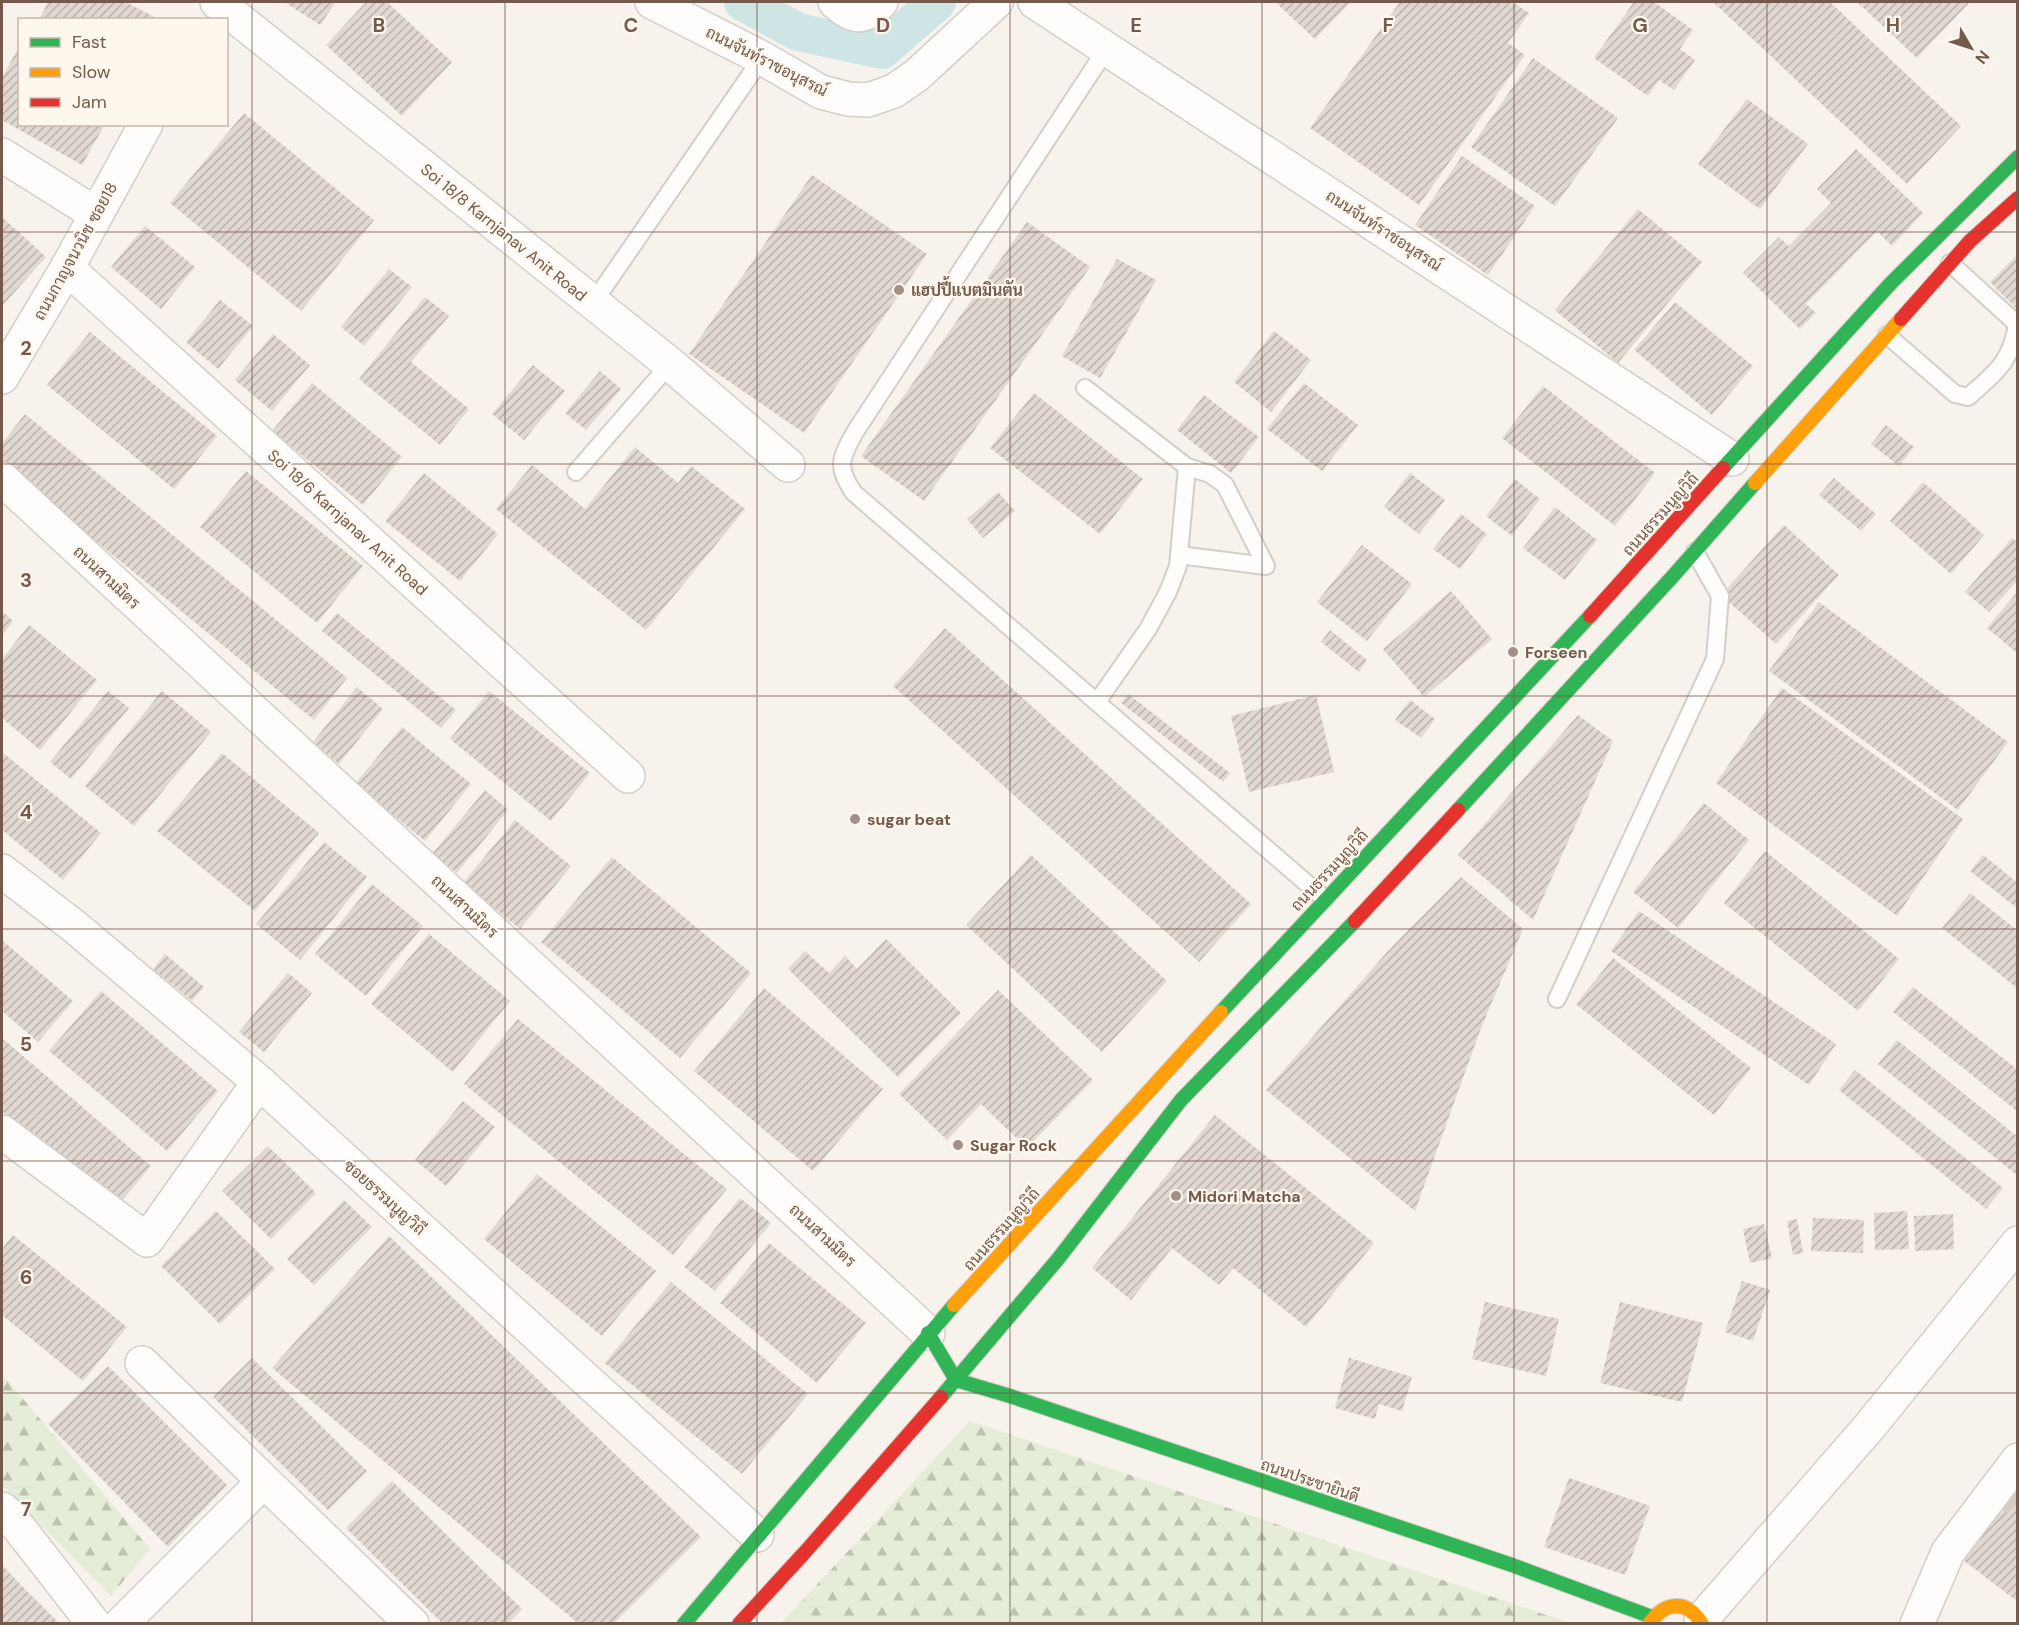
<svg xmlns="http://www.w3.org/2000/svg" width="2019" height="1625" font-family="'DM Sans',Sarabun,sans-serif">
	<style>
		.forest { fill: url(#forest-firs) }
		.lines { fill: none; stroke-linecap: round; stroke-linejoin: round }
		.canal { stroke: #cee5e6; stroke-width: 38 }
		.building { fill: url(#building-hatch) }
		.street-tunnel { stroke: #d6ccc4; stroke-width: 33; stroke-dasharray: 33 16; stroke-linecap: butt }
		.lane-casing { stroke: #d4cec8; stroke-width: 20 }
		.street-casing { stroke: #d4cec8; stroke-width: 36 }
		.fast-casing { stroke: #d6cfc8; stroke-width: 16 }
		.slow-casing { stroke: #d6cfc8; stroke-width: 16 }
		.jam-casing { stroke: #d6cfc8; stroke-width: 16 }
		.lane { stroke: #fefdfc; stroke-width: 16 }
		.street { stroke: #fefdfc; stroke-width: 33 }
		.fast { stroke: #30b455; stroke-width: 14 }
		.slow { stroke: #ff9f0a; stroke-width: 14 }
		.jam { stroke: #e5322d; stroke-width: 14 }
		.grid { fill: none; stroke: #745a4d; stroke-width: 1.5; stroke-opacity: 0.55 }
		.poi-dot { fill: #a28f85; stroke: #fef7ee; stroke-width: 2 }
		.labels { text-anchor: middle; stroke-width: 4.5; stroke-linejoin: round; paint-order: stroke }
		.street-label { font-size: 16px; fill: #745a4d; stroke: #fef7ee }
		.poi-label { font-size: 16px; font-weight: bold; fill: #745a4d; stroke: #fef7ee; text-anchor: start }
		.grid-label { font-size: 20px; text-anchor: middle; font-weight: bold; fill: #745a4d; stroke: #fef7ee; stroke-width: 4.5; stroke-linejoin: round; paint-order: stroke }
	</style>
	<defs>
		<pattern id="forest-firs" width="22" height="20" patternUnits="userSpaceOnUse" patternTransform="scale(1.5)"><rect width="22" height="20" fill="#e5ecd8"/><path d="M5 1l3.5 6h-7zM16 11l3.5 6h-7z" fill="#bec2b1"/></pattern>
		<pattern id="building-hatch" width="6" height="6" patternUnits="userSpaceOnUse" patternTransform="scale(1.5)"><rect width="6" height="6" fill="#e1d8d1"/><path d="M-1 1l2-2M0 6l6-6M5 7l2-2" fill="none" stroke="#bbb2ac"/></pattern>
	</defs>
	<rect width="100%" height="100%" fill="#f7f2ec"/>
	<g class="forest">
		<path d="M2,1374L150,1549L111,1596L2,1486Z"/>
		<path d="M970,1421L1570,1623H781Z"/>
	</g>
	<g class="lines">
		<path class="canal" d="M743,2L798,32L882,50L937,2"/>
	</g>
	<g class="building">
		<path d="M48,2H126L160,20H39Z"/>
		<path d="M284,2H336L320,25Z"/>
		<path d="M366,2H387L452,62L402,116L326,45Z"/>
		<path d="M1275,2H1351L1315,39Z"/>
		<path d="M1400,2H1513L1529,13L1508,43L1525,55L1419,205L1310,128Z"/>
		<path d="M1634,2H1654L1693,30L1680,49L1695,60L1674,90L1659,80L1648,96L1594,58Z"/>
		<path d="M1713,2H1830L1961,126L1907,184Z"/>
		<path d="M1857,2H1970L1917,58Z"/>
		<path d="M17,50L20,51V124H105L82,165L2,120V78Z"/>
		<path d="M1533,58L1618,118L1555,206L1471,147Z"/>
		<path d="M1747,99L1808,144L1760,209L1698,164Z"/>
		<path d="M244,113L374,220L301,311L170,203Z"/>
		<path d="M1856,149L1923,213L1892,246L1877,231L1806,304L1816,313L1800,329L1743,273L1779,237L1789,246L1831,203L1817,189Z"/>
		<path d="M1462,156L1535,206L1488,275L1415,225Z"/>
		<path d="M812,175L927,254L804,433L689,354Z"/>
		<path d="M1638,209L1702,262L1618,363L1555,310Z"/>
		<path d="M2,217L46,257L2,306Z"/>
		<path d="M1027,222L1090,267L924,501L861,456Z"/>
		<path d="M145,226L195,267L161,309L111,267Z"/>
		<path d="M2018,254V310L1990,282Z"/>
		<path d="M1117,259L1156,280L1100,378L1062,356Z"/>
		<path d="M389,269L412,287L364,346L341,327Z"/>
		<path d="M425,297L449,316L411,362L469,409L440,445L359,379Z"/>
		<path d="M220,300L253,326L218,369L186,342Z"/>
		<path d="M1675,302L1753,366L1712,415L1634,350Z"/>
		<path d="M1274,331L1311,360L1271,412L1234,382Z"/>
		<path d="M90,332L217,436L174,489L47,385Z"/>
		<path d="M273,334L310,365L272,411L235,380Z"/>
		<path d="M533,365L565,391L524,440L492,414Z"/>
		<path d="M600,371L621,389L586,430L565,413Z"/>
		<path d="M312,383L402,457L363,505L272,431Z"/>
		<path d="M1304,383L1358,425L1322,471L1267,429Z"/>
		<path d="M1543,386L1655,473L1615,526L1502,438Z"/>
		<path d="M1034,393L1143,479L1100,534L990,448Z"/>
		<path d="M1204,395L1259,437L1231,473L1177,430Z"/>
		<path d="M25,414L347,678L314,720L2,464V443Z"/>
		<path d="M1886,425L1914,447L1899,466L1871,444Z"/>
		<path d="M635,447L678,483L691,466L745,509L646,630L496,509L532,465L585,509Z"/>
		<path d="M246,471L363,566L317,623L200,527Z"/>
		<path d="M424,473L498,534L460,581L385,521Z"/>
		<path d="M1410,473L1445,500L1419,534L1384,507Z"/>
		<path d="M1834,478L1876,514L1861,531L1819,495Z"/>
		<path d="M1515,479L1540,499L1512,536L1486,516Z"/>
		<path d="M1923,482L1984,535L1951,574L1890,521Z"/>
		<path d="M998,492L1015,511L983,538L967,519Z"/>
		<path d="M1555,507L1597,540L1565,580L1523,548Z"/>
		<path d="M1461,514L1487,534L1460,569L1433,549Z"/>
		<path d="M1784,525L1839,575L1776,644L1721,595Z"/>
		<path d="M2012,538L2018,543V580L1989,612L1965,592Z"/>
		<path d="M1362,545L1412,584L1367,641L1317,602Z"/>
		<path d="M1451,591L1492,639L1424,697L1383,649Z"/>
		<path d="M2018,591V654L1987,628Z"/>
		<path d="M1819,602L2008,742L1958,810L1769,671Z"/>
		<path d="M2,611L13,621L2,636Z"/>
		<path d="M337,613L456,710L441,728L322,631Z"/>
		<path d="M29,625L97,680L40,750L2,718V659Z"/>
		<path d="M945,628L1251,904L1199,962L893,686Z"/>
		<path d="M1330,630L1367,660L1359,672L1321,642Z"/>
		<path d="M357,687L383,709L339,764L313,742Z"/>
		<path d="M1782,688L1963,819L1897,916L1716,783Z"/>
		<path d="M108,691L129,708L71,779L50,762Z"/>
		<path d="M162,691L211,732L134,826L85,786Z"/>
		<path d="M489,691L590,773L551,821L450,739Z"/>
		<path d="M1128,694L1230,773L1223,782L1121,703Z"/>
		<path d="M1316,695L1334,772L1249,792L1231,716Z"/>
		<path d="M1410,700L1435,719L1421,738L1395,720Z"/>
		<path d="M1578,715L1613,741L1533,920L1458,855Z"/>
		<path d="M402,727L471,784L425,841L355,784Z"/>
		<path d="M2,752L101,833L63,880L2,830Z"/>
		<path d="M222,753L319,833L255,911L157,831Z"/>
		<path d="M485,790L508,810L457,873L433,853Z"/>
		<path d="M1704,803L1749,840L1678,928L1633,892Z"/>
		<path d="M515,820L571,866L520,929L463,883Z"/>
		<path d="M324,842L367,877L300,960L256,924Z"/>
		<path d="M1765,851L1899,959L1858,1011L1724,903Z"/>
		<path d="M1031,855L1167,981L1102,1052L966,925Z"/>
		<path d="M1983,855L2018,883V909L1970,871Z"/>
		<path d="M612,857L751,973L680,1058L541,942Z"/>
		<path d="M1461,877L1523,929L1481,1028L1415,1211L1266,1090L1389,950Z"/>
		<path d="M372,884L423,926L366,996L315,954Z"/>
		<path d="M1970,893L2018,931V989L1942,928Z"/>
		<path d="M1639,911L1836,1044L1809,1085L1611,951Z"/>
		<path d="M429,934L510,1001L453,1072L371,1004Z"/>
		<path d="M886,939L961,1013L898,1077L788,969L805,951L829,973L845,956L857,969Z"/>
		<path d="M2,940L73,1001L38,1042L2,1011Z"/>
		<path d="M165,954L204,987L192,1001L153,969Z"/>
		<path d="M1613,958L1751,1068L1714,1115L1576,1004Z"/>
		<path d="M288,973L312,993L264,1052L239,1032Z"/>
		<path d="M1913,987L2018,1070V1112L1893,1012Z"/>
		<path d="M764,988L883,1089L813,1171L694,1071Z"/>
		<path d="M998,990L1093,1080L1027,1148L981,1104L947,1140L899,1094Z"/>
		<path d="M101,991L218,1091L167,1151L49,1051Z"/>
		<path d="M518,1019L727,1189L673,1255L464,1084Z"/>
		<path d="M2,1038L151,1166L115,1209L2,1111Z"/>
		<path d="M1897,1040L2018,1137V1176L1878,1064Z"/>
		<path d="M1855,1070L2003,1188L1986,1209L1839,1090Z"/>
		<path d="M463,1101L495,1127L446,1186L415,1160Z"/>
		<path d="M1215,1115L1374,1243L1306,1327L1233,1268L1219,1285L1172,1248L1131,1300L1092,1268Z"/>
		<path d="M268,1146L316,1193L271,1239L222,1191Z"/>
		<path d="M537,1174L656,1271L602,1336L484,1239Z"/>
		<path d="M740,1198L771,1223L715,1291L684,1267Z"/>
		<path d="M344,1200L372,1227L314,1285L287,1259Z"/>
		<path d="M216,1211L275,1269L220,1324L161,1266Z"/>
		<path d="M1907,1211L1909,1249L1875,1250L1874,1213Z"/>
		<path d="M1953,1214L1954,1249L1915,1251L1914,1216Z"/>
		<path d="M1813,1218L1864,1220L1863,1253L1811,1251Z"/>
		<path d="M1797,1219L1803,1253L1793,1255L1787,1221Z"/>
		<path d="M1764,1224L1772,1258L1750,1263L1743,1229Z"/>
		<path d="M13,1235L127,1327L83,1381L2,1315V1249Z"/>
		<path d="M389,1236L701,1537L613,1624H579L272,1368Z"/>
		<path d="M769,1243L866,1323L817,1383L720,1303Z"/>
		<path d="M1742,1281L1770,1290L1753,1341L1725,1332Z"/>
		<path d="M671,1282L808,1394L742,1474L605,1363Z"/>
		<path d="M1485,1302L1559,1319L1546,1376L1472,1359Z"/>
		<path d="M1620,1302L1703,1323L1682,1402L1600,1383Z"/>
		<path d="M252,1358L367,1471L328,1510L213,1397Z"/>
		<path d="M1349,1358L1412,1377L1402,1411L1379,1404L1375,1419L1335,1408Z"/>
		<path d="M108,1366L227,1485L168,1547L48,1424Z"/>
		<path d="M1569,1478L1650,1506L1625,1575L1544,1547Z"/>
		<path d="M2018,1480V1602L1959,1557Z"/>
		<path d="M392,1481L522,1609L508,1624H443L346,1528Z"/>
		<path d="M2,1565L18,1582L60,1624H2Z"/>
	</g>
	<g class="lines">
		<path class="street-tunnel" d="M1998,1485L2018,1501"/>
		<g class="lane-casing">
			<g id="lane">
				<path d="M1107,48L855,432C840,459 836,467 854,493L1325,899"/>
				<path d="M593,303L762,58"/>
				<path d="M1887,335L1955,394L1968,397C1995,373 2011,363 2017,324L1950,263"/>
				<path d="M1085,388L1187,467L1178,566L1168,592L1148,629L1097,702"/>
				<path d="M576,472L670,364"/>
				<path d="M1179,555L1266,566L1225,485L1210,474L1187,467"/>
				<path d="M1557,999L1715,659L1720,596L1695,552"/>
			</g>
		</g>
		<g class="street-casing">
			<g id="street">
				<path d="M217,2L670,364L788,465"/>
				<path d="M652,2L762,58L821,92L848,99L868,100L894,91L917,75L996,2"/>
				<path d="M835,2C854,18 862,20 881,2"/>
				<path d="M1035,2L1732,459"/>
				<path d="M2,155L96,214"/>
				<path d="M67,268L628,776"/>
				<path d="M2,377L67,268L146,124"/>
				<path d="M2,479L928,1333"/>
				<path d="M2,871L75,927L259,1082L757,1535"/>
				<path d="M2,1132L147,1240L259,1082"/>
				<path d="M142,1363L412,1624"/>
				<path d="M2,1509L9,1515L94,1624"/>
				<path d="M1701,1620L1870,1426L2018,1243"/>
				<path d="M121,1624L263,1482"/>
				<path d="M1917,1624L1948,1552L2018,1460"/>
			</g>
		</g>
		<g class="fast-casing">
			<g id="fast">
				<path d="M1723,468L1891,283L2018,157"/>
				<path d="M1458,810L1674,575L1755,483"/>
				<path d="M1221,1012L1590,616"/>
				<path d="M928,1333L956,1380L1010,1396L1512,1565L1652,1617"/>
				<path d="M941,1397L1058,1259L1181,1100L1355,921"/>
				<path d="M684,1624L954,1305"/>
			</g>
		</g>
		<g class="slow-casing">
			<g id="slow">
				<path d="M1755,483L1901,319"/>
				<path d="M954,1305L1221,1012"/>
				<path d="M1649,1624C1665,1601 1687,1599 1702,1624"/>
			</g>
		</g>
		<g class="jam-casing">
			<g id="jam">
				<path d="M1901,319L1970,241L2018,198"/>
				<path d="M1590,616L1723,468"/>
				<path d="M1355,921L1458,810"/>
				<path d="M739,1624L806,1551L941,1397"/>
			</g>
		</g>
		<use href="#lane" class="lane"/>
		<use href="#street" class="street"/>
		<use href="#fast" class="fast"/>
		<use href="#slow" class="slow"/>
		<use href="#jam" class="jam"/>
	</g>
	<path class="grid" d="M252,2V1624M505,2V1624M757,2V1624M1010,2V1624M1262,2V1624M1514,2V1624M1767,2V1624M2,232H2018M2,464H2018M2,696H2018M2,929H2018M2,1161H2018M2,1393H2018"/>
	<g class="poi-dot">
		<circle cx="899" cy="290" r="6"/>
		<circle cx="1513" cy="652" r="6"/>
		<circle cx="855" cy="819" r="6"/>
		<circle cx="958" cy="1145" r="6"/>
		<circle cx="1176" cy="1196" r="6"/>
	</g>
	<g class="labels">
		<g class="street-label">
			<text transform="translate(767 61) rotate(27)" y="6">ถนนจันท์ราชอนุสรณ์</text>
			<text transform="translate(1384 230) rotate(33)" y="6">ถนนจันท์ราชอนุสรณ์</text>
			<text transform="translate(504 232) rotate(39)" y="6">Soi 18/8 Karnjanav Anit Road</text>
			<text transform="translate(75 251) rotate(-61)" y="6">ถนนกาญจนวนิช ซอย18</text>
			<text transform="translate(1660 514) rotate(-48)" y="6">ถนนธรรมนูญวิถี</text>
			<text transform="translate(348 522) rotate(42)" y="6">Soi 18/6 Karnjanav Anit Road</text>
			<text transform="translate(107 577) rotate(43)" y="6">ถนนสามมิตร</text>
			<text transform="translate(1329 870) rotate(-47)" y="6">ถนนธรรมนูญวิถี</text>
			<text transform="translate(465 906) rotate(43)" y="6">ถนนสามมิตร</text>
			<text transform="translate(385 1197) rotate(42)" y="6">ซอยธรรมนูญวิถี</text>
			<text transform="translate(1001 1229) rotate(-48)" y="6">ถนนธรรมนูญวิถี</text>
			<text transform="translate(823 1235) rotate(43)" y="6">ถนนสามมิตร</text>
			<text transform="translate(1310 1480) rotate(19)" y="6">ถนนประชายินดี</text>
		</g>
		<g class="poi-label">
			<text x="911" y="296">แฮปปี้แบตมินตัน</text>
			<text x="1525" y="658">Forseen</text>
			<text x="867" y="825">sugar beat</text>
			<text x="970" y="1151">Sugar Rock</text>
			<text x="1188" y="1202">Midori Matcha</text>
		</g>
	</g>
	<g class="grid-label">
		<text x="379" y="32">B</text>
		<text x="631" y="32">C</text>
		<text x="883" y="32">D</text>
		<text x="1136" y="32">E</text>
		<text x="1388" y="32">F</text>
		<text x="1640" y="32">G</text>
		<text x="1893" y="32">H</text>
		<text x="26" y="355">2</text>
		<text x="26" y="587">3</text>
		<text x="26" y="819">4</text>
		<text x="26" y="1051">5</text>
		<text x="26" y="1284">6</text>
		<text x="26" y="1516">7</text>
	</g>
	<rect width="2019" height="1625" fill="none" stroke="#745a4d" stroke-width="6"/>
	<rect x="18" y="18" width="210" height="108" fill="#fef7ee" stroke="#c7b8ae" stroke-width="1.5"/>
	<rect x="30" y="38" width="30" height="9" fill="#30b455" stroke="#c7b8ae" stroke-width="1.5"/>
	<text x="72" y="48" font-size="18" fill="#745a4d">Fast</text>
	<rect x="30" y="68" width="30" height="9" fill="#ff9f0a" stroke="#c7b8ae" stroke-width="1.5"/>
	<text x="72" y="78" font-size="18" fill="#745a4d">Slow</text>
	<rect x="30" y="98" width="30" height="9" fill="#e5322d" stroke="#c7b8ae" stroke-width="1.5"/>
	<text x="72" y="108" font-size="18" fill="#745a4d">Jam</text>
	<g transform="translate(1971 48) rotate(129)" stroke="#fef7ee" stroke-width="4.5" paint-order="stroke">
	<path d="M0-4.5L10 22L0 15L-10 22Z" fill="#745a4d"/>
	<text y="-9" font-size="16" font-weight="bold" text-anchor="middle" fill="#745a4d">N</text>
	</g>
</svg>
